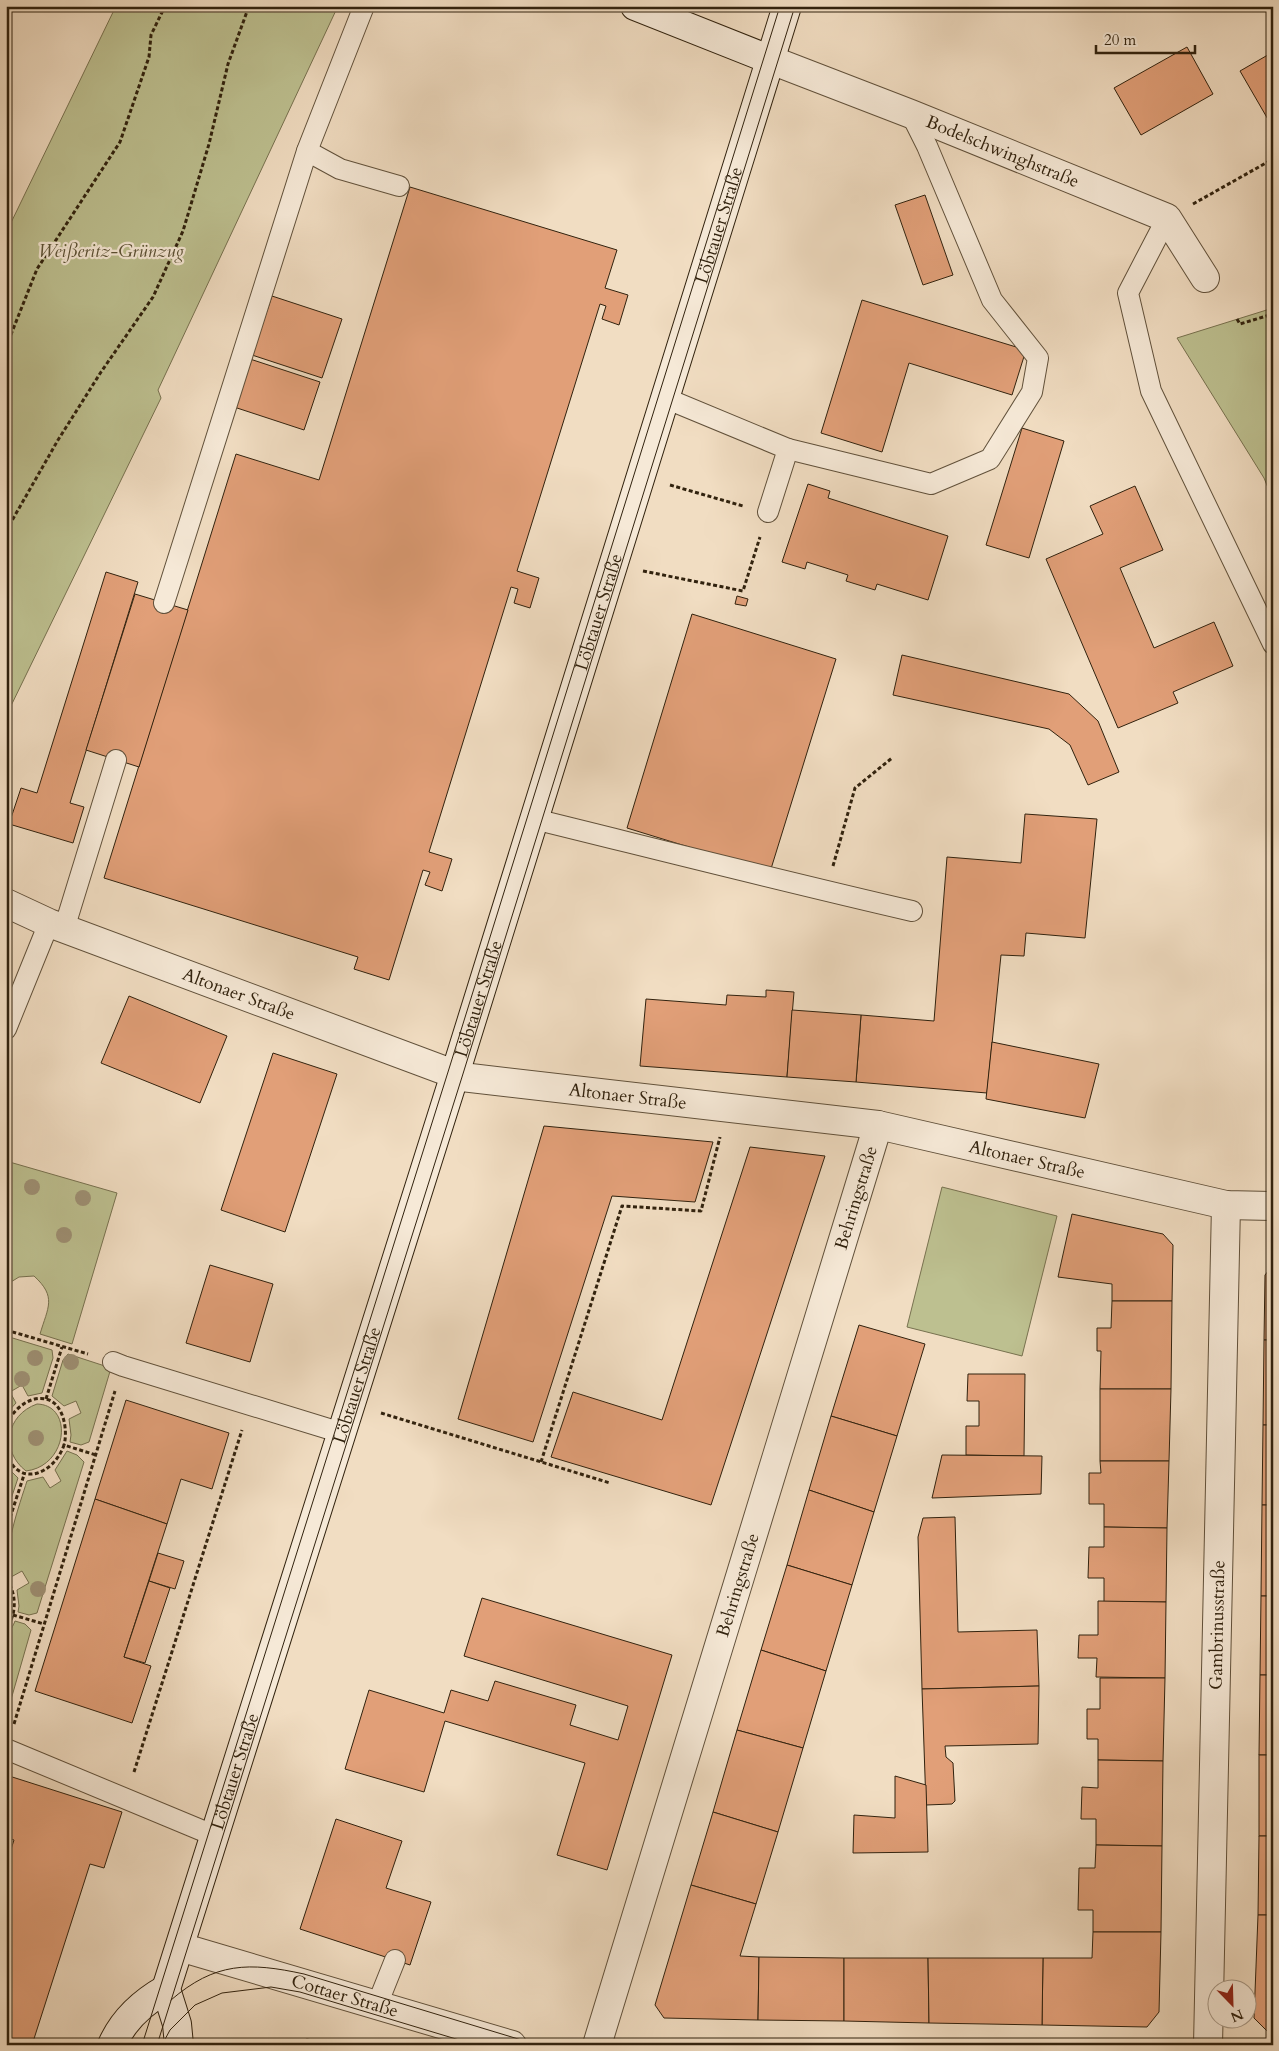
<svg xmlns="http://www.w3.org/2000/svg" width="1279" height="2051" font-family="Cardo,serif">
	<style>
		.green { fill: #bdc090; stroke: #77714f }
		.building { fill: #e19f78; stroke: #31220e }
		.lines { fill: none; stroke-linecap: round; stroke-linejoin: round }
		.lane-casing { stroke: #61513b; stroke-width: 22 }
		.street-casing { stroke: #61513b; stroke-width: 30 }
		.secondary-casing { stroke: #31220e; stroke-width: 30 }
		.path { stroke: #31220e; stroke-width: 3; stroke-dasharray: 4 2.5; stroke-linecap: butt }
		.lane { stroke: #f6e9d7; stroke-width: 20 }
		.street { stroke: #f6e9d7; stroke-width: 28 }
		.secondary { stroke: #f6e9d7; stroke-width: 28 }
		.tram { stroke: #31220e; stroke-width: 1 }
		.tree { fill: #9e9074 }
		.labels { text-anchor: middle; stroke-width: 4.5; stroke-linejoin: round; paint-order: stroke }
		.street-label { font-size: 18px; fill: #31220e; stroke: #f6e9d7 }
		.park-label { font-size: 18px; font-style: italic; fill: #5b5135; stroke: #f6e9d7 }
	</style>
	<rect width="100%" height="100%" fill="#f1ddc2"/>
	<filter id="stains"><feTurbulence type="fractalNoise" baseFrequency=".004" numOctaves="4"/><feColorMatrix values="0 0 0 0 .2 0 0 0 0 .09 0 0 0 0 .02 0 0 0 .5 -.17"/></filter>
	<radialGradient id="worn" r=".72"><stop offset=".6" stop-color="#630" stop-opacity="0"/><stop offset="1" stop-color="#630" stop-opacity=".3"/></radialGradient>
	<g class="green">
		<path d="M116,6H338L158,390L161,398L6,716V233Z"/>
		<path d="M1273,308V500L1264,478L1177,338Z"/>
		<path d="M6,1161L117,1193L72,1344L40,1334C48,1307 57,1297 34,1276L19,1277L6,1285Z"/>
		<path d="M942,1187L1057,1216L1022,1356L907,1327Z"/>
		<path d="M6,1336L52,1350L53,1358L42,1393L28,1396L22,1385L10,1392L16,1403L6,1414Z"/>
		<path d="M68,1354L111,1368L89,1442L81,1445L70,1442L71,1435L69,1419L81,1413L76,1401L64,1406L52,1396L63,1360Z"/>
		<path d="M37,1404C74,1405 68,1466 26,1471C0,1451 6,1415 37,1404Z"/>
		<path d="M67,1451L77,1455L84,1462L37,1613L29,1615L18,1612L19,1606L17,1590L29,1583L22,1571L11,1577C0,1558 20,1503 27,1481L43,1477L50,1488L61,1481L55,1470Z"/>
		<path d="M6,1466L18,1478L6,1514Z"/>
		<path d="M15,1621L25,1624L31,1630L6,1717V1651L9,1649C2,1637 11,1632 15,1621Z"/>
	</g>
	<g class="building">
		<path d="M1187,47L1213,94L1141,135L1114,88Z"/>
		<path d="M1273,52V128L1240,71Z"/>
		<path d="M410,187L617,250L605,288L628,295L619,325L602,319L606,306L600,304L517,571L539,578L530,608L514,603L518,589L511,587L429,852L452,859L442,891L425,885L430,872L423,870L389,980L354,969L358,957L104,878L236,454L319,480Z"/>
		<path d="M925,195L953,275L923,285L895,205Z"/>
		<path d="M272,296L342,319L322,378L252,355Z"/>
		<path d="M862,300L1026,350L1012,395L909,363L882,452L821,433Z"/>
		<path d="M250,359L320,382L304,430L234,407Z"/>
		<path d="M1022,428L1064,441L1029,558L986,545Z"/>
		<path d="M808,484L830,491L828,498L948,536L928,600L877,584L875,590L846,581L848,575L807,562L805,569L782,562Z"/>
		<path d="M1135,486L1163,550L1120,568L1154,648L1214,622L1233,666L1173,692L1178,703L1118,728L1046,559L1103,534L1090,506Z"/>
		<path d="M106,572L138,582L70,803L84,807L73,843L9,824L21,788L37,793Z"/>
		<path d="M135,594L188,610L139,767L86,750Z"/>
		<path d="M737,596L748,599L746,606L735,604Z"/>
		<path d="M692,614L836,659L770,872L627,828Z"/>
		<path d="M902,655L1069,694L1098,721L1119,772L1088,785L1070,745L1049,729L893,695Z"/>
		<path d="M1025,814L1097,819L1085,938L1026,933L1024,956L1001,955L987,1093L856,1082L861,1015L934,1021L947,857L1021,863Z"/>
		<path d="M766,990L794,992L787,1077L640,1066L646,999L726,1005L727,995L766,997Z"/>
		<path d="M129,996L227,1036L200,1103L101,1063Z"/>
		<path d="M792,1010L861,1015L856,1082L787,1077Z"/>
		<path d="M992,1042L1099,1064L1085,1118L986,1099Z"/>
		<path d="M273,1053L337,1074L285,1232L221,1210Z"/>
		<path d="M544,1126L713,1142L695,1202L612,1196L533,1442L458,1419Z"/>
		<path d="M750,1147L825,1156L711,1505L551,1457L573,1392L662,1420Z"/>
		<path d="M1072,1214L1163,1234L1173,1245L1172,1301H1112V1284L1058,1277Z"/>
		<path d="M210,1265L273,1284L250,1362L186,1343Z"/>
		<path d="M1273,1265V1340H1264L1265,1275Z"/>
		<path d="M1112,1301H1172L1171,1389H1100L1101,1351H1097V1328H1111Z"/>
		<path d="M859,1325L925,1344L897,1436L831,1416Z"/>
		<path d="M1264,1340H1273V1425H1263Z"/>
		<path d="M968,1374H1025L1024,1456L966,1455V1426H979V1401H967Z"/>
		<path d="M1100,1389H1171L1169,1461H1100Z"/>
		<path d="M126,1400L229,1433L212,1489L181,1479L167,1524L95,1499Z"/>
		<path d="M831,1416L897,1436L874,1512L809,1490Z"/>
		<path d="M1263,1425H1273V1505H1262Z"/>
		<path d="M942,1455L1042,1456L1041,1494L932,1498Z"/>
		<path d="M1100,1461H1169L1167,1528L1104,1527V1504H1089V1473H1101Z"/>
		<path d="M809,1490L874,1512L852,1585L787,1565Z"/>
		<path d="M95,1499L167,1524L124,1657L151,1666L132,1723L35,1691Z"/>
		<path d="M1262,1505H1273V1596H1261Z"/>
		<path d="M955,1517L958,1632L1037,1630L1039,1686L922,1689L918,1537L923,1518Z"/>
		<path d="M1104,1527L1167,1528L1166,1602H1104V1578H1088L1089,1547H1104Z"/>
		<path d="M158,1553L184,1561L175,1589L149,1581Z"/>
		<path d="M787,1565L852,1585L826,1671L761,1650Z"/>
		<path d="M149,1581L170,1588L145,1663L124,1657Z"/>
		<path d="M1261,1596H1273V1675H1260Z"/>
		<path d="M482,1598L672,1655L607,1870L557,1855L585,1763L445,1721L424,1792L345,1769L369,1690L444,1713L451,1690L488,1701L495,1681L576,1705L570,1725L618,1740L628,1706L464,1656Z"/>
		<path d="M1098,1601L1166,1602L1165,1678L1096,1677L1097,1658H1078L1079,1635H1098Z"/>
		<path d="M761,1650L826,1671L803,1748L737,1730Z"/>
		<path d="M1260,1675H1273V1755H1259Z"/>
		<path d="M1100,1678H1165L1163,1761L1098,1760V1739H1087V1709H1100Z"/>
		<path d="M1039,1686L1038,1744L945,1746L946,1757L953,1763L955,1801L952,1804L926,1805L922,1689Z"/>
		<path d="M737,1730L803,1748L778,1832L713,1812Z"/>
		<rect x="1259" y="1755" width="14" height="81"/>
		<path d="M1098,1760L1163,1761L1162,1846L1096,1845V1819H1081L1082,1787L1098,1788Z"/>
		<path d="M6,1775L122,1812L104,1868L90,1864L32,2045H6V1865L14,1840L6,1837Z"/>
		<path d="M895,1776L926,1785L928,1852L853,1853L854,1815L895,1818Z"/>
		<path d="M713,1812L778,1832L756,1904L691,1885Z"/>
		<path d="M336,1819L402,1841L386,1888L431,1902L410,1965L300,1929Z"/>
		<path d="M1259,1836H1273V1915H1258Z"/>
		<path d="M1096,1845L1162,1846L1161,1932H1093V1910H1078L1079,1868H1095Z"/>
		<path d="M691,1885L756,1904L740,1956L759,1957L758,2020L664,2018L655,2005Z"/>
		<path d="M1258,1915H1273V2031H1267L1254,2018Z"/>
		<path d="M1093,1932H1161L1159,2012L1147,2027L1042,2025L1043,1958H1092Z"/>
		<path d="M759,1957L844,1958V2021L758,2020Z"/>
		<path d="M844,1958H928L929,2023L844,2021Z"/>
		<path d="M928,1958H1043L1042,2025L929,2023Z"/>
		<path d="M307,2039L319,2041L332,2045H287Z"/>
	</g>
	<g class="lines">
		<g class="lane-casing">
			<g id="lane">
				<path d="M307,151L340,169L399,186"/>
				<path d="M1167,218L1128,293L1151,391L1273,644"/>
				<path d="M665,398L788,449L768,512"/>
				<path d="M788,449L931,484L990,459L1032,392L1038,358L992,300L927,146L911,114"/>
				<path d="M164,603L307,151L364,6"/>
				<path d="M534,819C660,850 786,882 912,911"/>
				<path d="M64,929L116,760"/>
				<path d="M6,1029L49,923"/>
				<path d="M113,1362L123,1366L342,1433"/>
				<path d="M6,1749L208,1833L215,1834"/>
				<path d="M377,2005L395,1960"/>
			</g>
		</g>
		<g class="street-casing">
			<g id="street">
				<path id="s1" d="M771,60L911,114L1167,218L1205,278"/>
				<path id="s2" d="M6,903L49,923L462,1077L878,1125L1226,1205L1273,1206"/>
				<path id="s3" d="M180,1947L512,2045"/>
				<path id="s4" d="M597,2045L878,1125"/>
				<path id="s5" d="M1208,2045L1226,1205"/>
			</g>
		</g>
		<g class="secondary-casing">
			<g id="secondary">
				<path d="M635,6L771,60"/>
				<path d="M112,2045C123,2020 143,2002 166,1989"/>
				<path id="s6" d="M179,2045L177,2024L166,1989L455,1074L787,6"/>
			</g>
		</g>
		<g class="path">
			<path d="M1193,204L1273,159"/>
			<path d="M1237,319L1240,324L1273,314"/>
			<path d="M6,347L37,269L120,142L149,57L151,35L165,6"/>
			<path d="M670,485L743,506"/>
			<path d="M6,531L58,440L101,372L153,297L183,231L209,144L228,64L249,6"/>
			<path d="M643,571L743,591L760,537"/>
			<path d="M833,866L855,788L892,758"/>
			<path d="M6,1330L88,1354"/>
			<path d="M46,1399L62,1347"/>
			<path d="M381,1413L610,1483"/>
			<path d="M6,1425C12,1411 29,1395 46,1399C64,1403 68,1431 64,1445"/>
			<path d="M6,1453C19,1489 54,1474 64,1445L96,1455"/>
			<path d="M541,1462L622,1206L701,1211L720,1137"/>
			<path d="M6,1530L24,1475"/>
			<path d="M6,1579C17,1593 17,1615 6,1628"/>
			<path d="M13,1615L44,1624"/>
			<path d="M14,1724L115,1391"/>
			<path d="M134,1772L242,1430"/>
		</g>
		<use href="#lane" class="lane"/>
		<use href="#street" class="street"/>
		<use href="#secondary" class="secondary"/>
		<g class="tram">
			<path d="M171,2000C215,1962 249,1962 304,1974L538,2045"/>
			<path d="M142,2045L448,1072L780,6"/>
			<path d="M157,2045L462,1077L795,6"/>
			<path d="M162,2045L170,2030L195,2005L222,1993L271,1987L300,1992L476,2045"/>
		</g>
	</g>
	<g class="tree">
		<circle cx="32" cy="1187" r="8"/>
		<circle cx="83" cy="1198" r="8"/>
		<circle cx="64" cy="1235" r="8"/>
		<circle cx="35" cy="1358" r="8"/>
		<circle cx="71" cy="1362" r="8"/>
		<circle cx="22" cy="1379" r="8"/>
		<circle cx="36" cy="1438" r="8"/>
		<circle cx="38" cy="1589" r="8"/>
	</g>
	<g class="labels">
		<g class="street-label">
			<text dy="6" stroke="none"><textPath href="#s1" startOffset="249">Bodelschwinghstraße</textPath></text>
			<text dy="6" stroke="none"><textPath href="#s6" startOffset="1906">Löbtauer Straße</textPath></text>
			<text dy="6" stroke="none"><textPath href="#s6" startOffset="1501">Löbtauer Straße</textPath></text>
			<text dy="6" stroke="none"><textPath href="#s2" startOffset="250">Altonaer Straße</textPath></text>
			<text dy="6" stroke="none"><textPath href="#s6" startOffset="1096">Löbtauer Straße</textPath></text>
			<text dy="6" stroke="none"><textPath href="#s2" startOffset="655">Altonaer Straße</textPath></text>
			<text dy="6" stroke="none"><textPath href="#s2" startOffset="1060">Altonaer Straße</textPath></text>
			<text dy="6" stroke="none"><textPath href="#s4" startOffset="886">Behringstraße</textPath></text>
			<text dy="6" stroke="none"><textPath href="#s6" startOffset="691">Löbtauer Straße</textPath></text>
			<text dy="6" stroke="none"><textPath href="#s4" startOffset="481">Behringstraße</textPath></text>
			<text dy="6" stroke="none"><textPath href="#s5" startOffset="420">Gambrinusstraße</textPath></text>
			<text dy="6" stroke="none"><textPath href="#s6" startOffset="286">Löbtauer Straße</textPath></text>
			<text dy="6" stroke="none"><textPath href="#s3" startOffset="172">Cottaer Straße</textPath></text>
		</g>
		<g class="park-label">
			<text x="111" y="257">Weißeritz-Grünzug</text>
		</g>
	</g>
	<rect width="1279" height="2051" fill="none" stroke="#f1ddc2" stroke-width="25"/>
	<rect x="8" y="8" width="1264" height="2036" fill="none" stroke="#31220e" stroke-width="2.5"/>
	<rect x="12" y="12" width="1254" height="2026" fill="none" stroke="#31220e"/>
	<g transform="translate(1232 2004) rotate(157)"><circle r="24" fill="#f6e9d7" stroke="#a79987"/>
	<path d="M0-4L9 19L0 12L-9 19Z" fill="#8f2418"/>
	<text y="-8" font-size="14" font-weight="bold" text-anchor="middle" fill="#31220e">N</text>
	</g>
	<path d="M1096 45v8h99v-8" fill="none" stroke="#31220e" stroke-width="2.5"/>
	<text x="1104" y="45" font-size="15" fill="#31220e" stroke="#f6e9d7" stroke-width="4" paint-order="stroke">20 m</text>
	<rect width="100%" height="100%" filter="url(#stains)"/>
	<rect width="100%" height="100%" fill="url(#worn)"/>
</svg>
